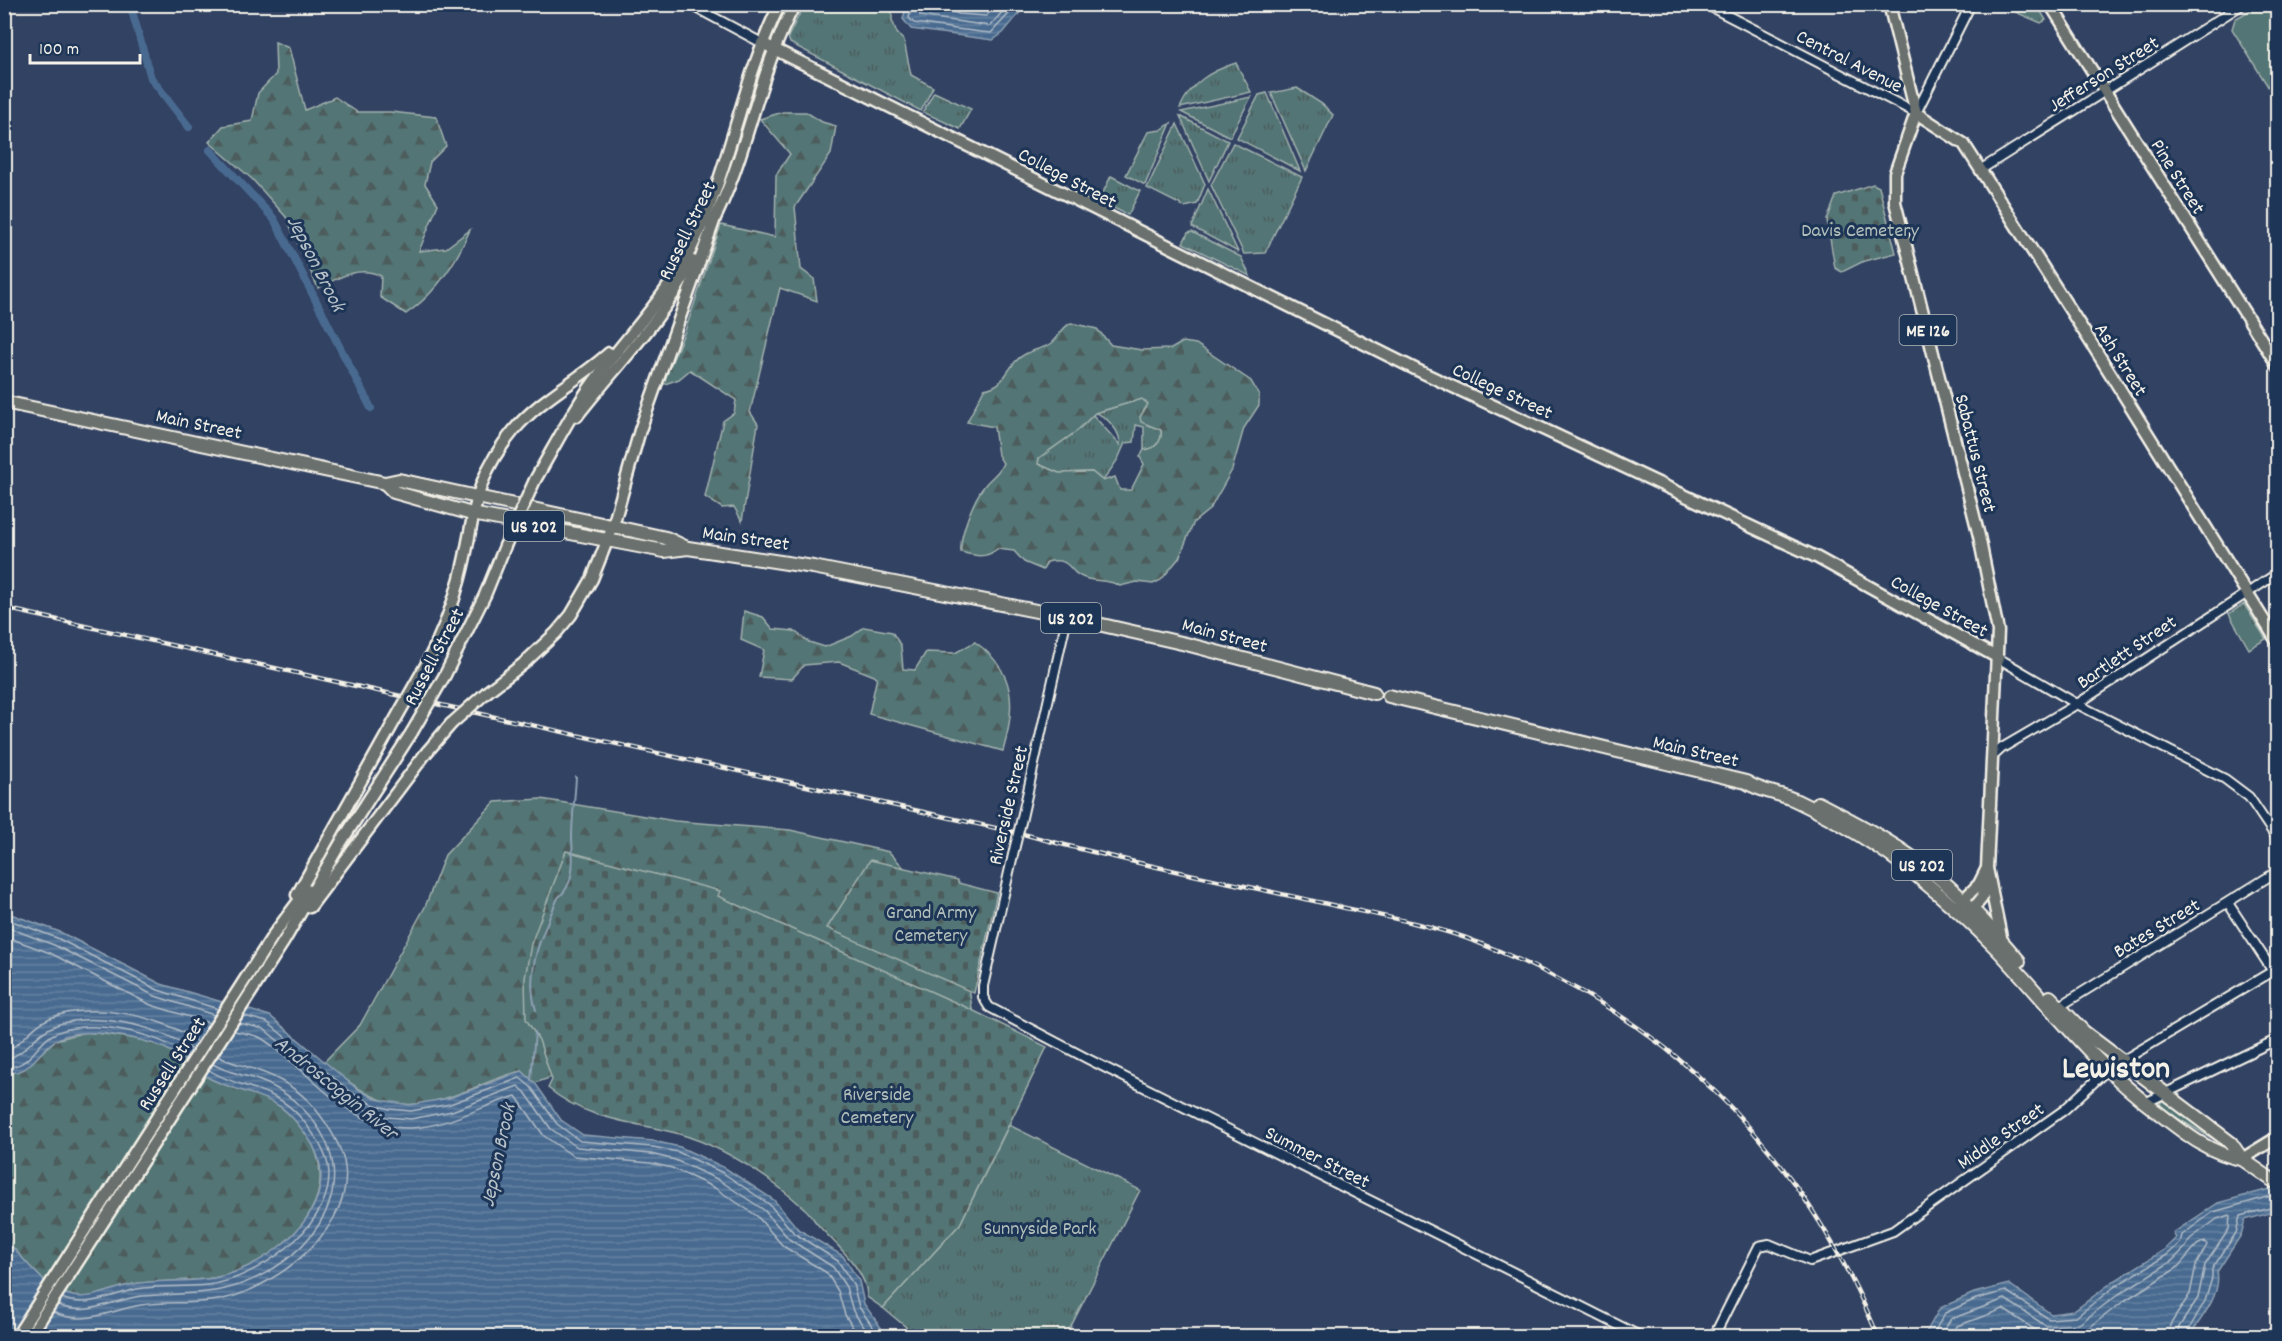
<svg xmlns="http://www.w3.org/2000/svg" width="2282" height="1341" font-family="Dekko,sans-serif">
	<style>
		.grass { fill: url(#grass-tufts); stroke: #a3b2ae; stroke-width: 1.5 }
		.forest { fill: url(#forest-firs); stroke: #a3b2ae; stroke-width: 1.5; fill-rule: evenodd }
		.cemetery { fill: url(#cemetery-stones); stroke: #a3b2ae; stroke-width: 1.5 }
		.pitch { fill: #527475; stroke: #a3b2ae; stroke-width: 1.5 }
		.water { fill: url(#water-rules); stroke: #8ea1b3; stroke-width: 1.5 }
		.lines { fill: none; stroke-linecap: round; stroke-linejoin: round }
		.shore { stroke: #b0bbc5; stroke-width: 1.5 }
		.stream { stroke: #8ea1b3; stroke-width: 2 }
		.canal { stroke: #4a6b90; stroke-width: 8 }
		.minor-casing { stroke: #f4f1e8; stroke-width: 12 }
		.major-casing { stroke: #f4f1e8; stroke-width: 15 }
		.highway-casing { stroke: #f4f1e8; stroke-width: 16 }
		.minor { stroke: #1d3557; stroke-width: 8 }
		.major { stroke: #6a706d; stroke-width: 10 }
		.highway { stroke: #6a706d; stroke-width: 12 }
		.rail-casing { stroke: #f4f1e8; stroke-width: 4.5 }
		.rail { stroke: #1d3557; stroke-width: 2; stroke-dasharray: 7; stroke-linecap: butt }
		.minor-bridge-casing { stroke: #f4f1e8; stroke-width: 12; stroke-linecap: butt }
		.major-bridge-casing { stroke: #f4f1e8; stroke-width: 15; stroke-linecap: butt }
		.minor-bridge { stroke: #1d3557; stroke-width: 8 }
		.major-bridge { stroke: #6a706d; stroke-width: 10 }
		.labels { text-anchor: middle; stroke-width: 6; stroke-linejoin: round; paint-order: stroke }
		.shield { fill: #1d3557; stroke: #b4b9bc; stroke-width: 1.5 }
		.shield-label { font-size: 18px; font-weight: bold; fill: #f4f1e8 }
		.street-label { font-size: 20px; fill: #f4f1e8; stroke: #1d3557 }
		.park-label { font-size: 20px; fill: #b3bfba; stroke: #1d3557 }
		.water-label { font-size: 21px; font-style: italic; fill: #b8c2c9; stroke: #1d3557 }
		.town-label { font-size: 32px; font-weight: bold; fill: #f4f1e8; stroke: #1d3557 }
	</style>
	<defs>
		<pattern id="grass-tufts" width="24" height="20" patternUnits="userSpaceOnUse" patternTransform="scale(1.5)"><rect width="24" height="20" fill="#527475"/><path d="M3 7l-1-3M5 7V3M7 7l1-3M15 17l-1-3M17 17v-4M19 17l1-3" fill="none" stroke="#4d5c5b"/></pattern>
		<pattern id="forest-firs" width="22" height="20" patternUnits="userSpaceOnUse" patternTransform="scale(1.5)"><rect width="22" height="20" fill="#527475"/><path d="M5 1l3.5 6h-7zM16 11l3.5 6h-7z" fill="#4d5c5b"/></pattern>
		<pattern id="cemetery-stones" width="16" height="16" patternUnits="userSpaceOnUse" patternTransform="scale(1.5)"><rect width="16" height="16" fill="#527475"/><path d="M2 7V4a2 2 0 0 1 4 0v3zM10 15v-3a2 2 0 0 1 4 0v3z" fill="#4d5c5b"/></pattern>
		<pattern id="water-rules" width="6" height="5" patternUnits="userSpaceOnUse" patternTransform="scale(1.5)"><rect width="6" height="5" fill="#4a6b90"/><path d="M0 2.5h6" fill="none" stroke="#6581a0"/></pattern>
	</defs>
	<rect width="100%" height="100%" fill="#324263"/>
	<filter id="ink" filterUnits="userSpaceOnUse"><feTurbulence type="fractalNoise" baseFrequency=".0167" numOctaves="2"/><feDisplacementMap in="SourceGraphic" scale="12" xChannelSelector="R" yChannelSelector="G"/><feConvolveMatrix kernelMatrix="1 2 1 2 8 2 1 2 1" color-interpolation-filters="sRGB"/></filter>
	<g filter="url(#ink)">
		<g class="grass">
			<path d="M804,5H892V20L897,33L904,41L911,75L933,87L921,111L790,43L788,37Z"/>
			<path d="M1999,5H2037L2046,20L2041,23Z"/>
			<path d="M1236,63L1251,92L1180,108C1191,82 1211,71 1236,63Z"/>
			<path d="M1297,88L1322,104L1333,115L1306,171L1271,93Z"/>
			<path d="M934,92L971,109L960,129L923,112Z"/>
			<path d="M1267,93L1300,171L1237,138L1259,95Z"/>
			<path d="M1251,97L1230,137L1181,112Z"/>
			<path d="M1180,116L1228,141L1209,181Z"/>
			<path d="M1171,123L1145,185L1126,175L1148,132L1161,130Z"/>
			<path d="M1177,124L1205,184L1197,204L1185,207L1147,188Z"/>
			<path d="M1233,143L1302,177L1265,253L1244,254L1211,185Z"/>
			<path d="M1111,176L1140,191L1128,215L1099,201Z"/>
			<path d="M1208,189L1238,252L1192,227Z"/>
			<path d="M1192,232L1241,257L1250,276L1183,243L1188,233Z"/>
			<path d="M1142,399L1148,404L1146,424L1161,430C1163,441 1155,449 1144,450V427L1136,425L1134,442L1125,443L1118,459L1103,481L1092,472L1059,473L1038,464L1039,458L1077,431L1093,415L1120,445C1121,432 1107,416 1095,413Z"/>
			<path d="M2244,604L2266,639L2249,649L2229,614Z"/>
			<path d="M2165,1100L2232,1150L2160,1108L2161,1101Z"/>
			<path d="M1009,1125L1140,1190L1066,1336H910L906,1327L883,1308L960,1224Z"/>
		</g>
		<g class="forest">
			<path d="M275,42L289,48L305,110L335,97L357,112H391L436,117L446,146L430,162L425,184L438,204L419,251L446,248L470,230C456,263 435,294 406,314L380,297L381,276C359,265 338,278 318,288L286,217L252,179L209,142L223,126L252,121L258,93L276,74Z"/>
			<path d="M783,112H806L822,122L836,126L831,154L795,207L801,269L814,279L817,301L780,288L750,412L758,424L742,521L734,507L722,508L705,497L723,421L734,413L736,400L690,370L679,379L662,385L685,331L721,225L775,237L776,175L790,154L760,119Z"/>
			<path d="M1071,323L1097,329L1111,345L1142,350L1171,349L1183,342L1196,344L1251,381L1259,395V405L1244,428L1232,470L1210,509L1194,522L1179,558L1161,580L1153,584L1137,582L1120,586C1109,579 1100,582 1088,579C1066,574 1074,556 1047,562L1043,570L1024,562L1014,551L997,549C986,559 975,556 961,552C959,536 974,498 985,485C991,477 999,474 1003,463L998,455L994,427L967,422L984,389C1003,386 1004,375 1015,362C1026,349 1043,350 1052,343C1060,336 1061,328 1071,323ZM1142,399L1148,404L1140,417L1141,422L1161,430C1163,441 1155,449 1144,450L1140,457L1144,464L1131,490H1120L1115,477L1103,481L1092,472L1059,473L1038,464L1039,458L1077,431L1095,413Z"/>
			<path d="M744,611L763,617L773,629L794,631L809,642L825,647L852,636L864,627L892,632L901,646L903,669L915,670L926,652L955,653L975,642C1016,671 1016,706 1003,751L869,714L877,677L839,662L804,665L792,679L759,677L764,650L741,640Z"/>
			<path d="M541,799L675,821L790,830L889,852L907,871L947,878L976,891L969,988L972,1009L957,1026L555,1076L535,1083L522,1071C503,1075 484,1084 466,1091C401,1117 375,1105 324,1062L360,1025L425,907L445,855L495,802Z"/>
			<path d="M86,1032C113,1035 150,1038 174,1053C186,1061 197,1072 211,1079C234,1090 261,1092 282,1108C356,1169 312,1240 238,1271C206,1284 173,1279 140,1283C118,1285 90,1303 69,1295C43,1286 23,1258 5,1239V1074L24,1069L55,1040Z"/>
		</g>
		<g class="cemetery">
			<path d="M1873,184L1879,187L1896,253L1864,261L1842,272L1835,268L1827,220L1836,196Z"/>
			<path d="M566,851L720,891L718,896L970,1009L1047,1047L960,1224L883,1308L867,1297C868,1271 835,1244 820,1227C814,1221 811,1214 805,1209C769,1177 723,1146 676,1133C630,1121 586,1120 548,1088L552,1080L539,1040L526,1019L525,978L531,944Z"/>
			<path d="M870,860L958,880V883L997,893L974,993L827,928Z"/>
		</g>
		<path class="pitch" d="M2259,5H2277V101L2232,29L2235,19Z"/>
		<g class="water">
			<path d="M907,4H1026V5L1003,33L993,40L911,29L903,19Z"/>
			<path d="M5,912L60,932L161,984L270,1016L356,1088L375,1099L410,1105L449,1098L522,1071L535,1083L561,1120L583,1135L653,1141L680,1147L725,1168L774,1200L798,1229L843,1256L859,1281L864,1304L887,1336H5L4,1238C23,1257 46,1291 73,1296C95,1300 118,1285 140,1283C173,1279 206,1284 238,1271C291,1249 348,1192 307,1136C299,1125 290,1113 279,1106C258,1093 233,1090 211,1079C198,1072 187,1061 174,1053C152,1039 93,1028 68,1035C48,1040 41,1056 26,1068C21,1072 11,1073 5,1074Z"/>
			<path d="M2277,1187V1211L2245,1220L2241,1235L2217,1272C2222,1294 2201,1319 2189,1336H1924L1940,1308L1974,1293L2009,1284L2051,1314L2074,1311L2111,1283L2164,1250L2176,1238L2173,1233L2218,1203Z"/>
		</g>
		<g class="lines">
			<g class="shore">
				<path d="M912,4L909,18L914,23C939,26 965,31 991,33L1018,4"/>
				<path d="M919,4L920,16L990,26L1009,4"/>
				<path d="M928,4L959,14L986,16L997,4"/>
				<path d="M4,918L57,938L158,990L218,1009"/>
				<path d="M4,926L54,945L155,996L214,1015"/>
				<path d="M4,936L50,953L151,1005L209,1023"/>
				<path d="M244,1016L267,1022L352,1093L372,1104L389,1109L411,1111L450,1104L520,1078L531,1087L557,1124L580,1141L653,1147L678,1152L723,1173L769,1204L794,1233L838,1261L853,1284L859,1307L879,1336"/>
				<path d="M239,1023L264,1029L347,1099L368,1111L387,1117L411,1119L452,1111L518,1086L525,1092L551,1129L577,1147L651,1154L675,1160L719,1180L764,1210L789,1239L833,1267L846,1287L853,1311L870,1336"/>
				<path d="M234,1031C242,1033 254,1034 261,1038C311,1069 344,1130 411,1128C449,1126 481,1106 516,1096L544,1136L573,1156L650,1163L672,1168L715,1188L757,1216L783,1246L827,1273L838,1291L845,1315L858,1336"/>
				<path d="M4,1051C20,1047 29,1029 44,1021C82,999 164,1015 197,1042"/>
				<path d="M4,1060C25,1055 30,1039 48,1029C83,1008 161,1025 192,1050"/>
				<path d="M4,1068C10,1067 18,1066 22,1063C34,1056 40,1042 52,1035C86,1016 159,1033 188,1056"/>
				<path d="M62,1298C86,1309 113,1294 137,1289C164,1284 192,1289 219,1283C266,1272 338,1220 328,1165C324,1148 312,1131 301,1118C273,1085 239,1090 209,1070"/>
				<path d="M58,1305C87,1318 113,1299 142,1296C176,1293 209,1296 242,1284C316,1256 369,1180 305,1111C291,1096 271,1084 252,1078C239,1074 224,1071 213,1064"/>
				<path d="M53,1312C84,1327 110,1310 141,1305C168,1301 196,1305 223,1299C277,1287 358,1226 344,1161C339,1141 326,1122 313,1106C298,1089 277,1077 256,1070C244,1065 229,1063 218,1056"/>
				<path d="M1932,1336L1945,1313L1976,1299L2006,1291L2049,1319L2076,1317L2114,1287L2167,1255L2180,1243L2182,1235L2213,1212L2278,1194"/>
				<path d="M1940,1336L1951,1319L2005,1299L2046,1326L2079,1324L2119,1294L2172,1261L2186,1247L2190,1239L2217,1219L2230,1215L2229,1229L2205,1265L2198,1298L2179,1327L2177,1336"/>
				<path d="M1951,1336L1957,1326L2003,1309L2043,1335L2082,1333L2124,1301L2177,1268L2197,1245L2205,1241L2207,1245L2196,1265L2190,1294L2170,1325L2168,1336"/>
				<path d="M2185,1336L2205,1301L2212,1278V1269L2236,1233L2240,1216L2278,1206"/>
			</g>
			<g class="stream">
				<path d="M536,1010C524,972 542,933 558,898C576,883 573,859 572,837C572,817 575,797 576,777"/>
				<path d="M531,1080L535,1032"/>
			</g>
			<g class="canal">
				<path d="M130,4L151,78L189,127"/>
				<path d="M210,150L274,219L371,408"/>
			</g>
			<g class="minor-casing">
				<g id="minor">
					<path d="M689,4L762,43"/>
					<path d="M1705,4L1916,113L1971,4"/>
					<path d="M1980,170L2243,4"/>
					<path d="M1998,658L2077,704L2225,779L2249,797L2278,840"/>
					<path d="M1992,757L2002,748L2077,704L2278,573"/>
					<path d="M1021,822L1067,617"/>
					<path d="M1015,846L983,986V997L989,1007L1088,1059L1640,1336"/>
					<path d="M2228,903L2278,979"/>
					<path d="M2057,1008L2278,871"/>
					<path d="M2145,1103L2278,1039"/>
					<path d="M1714,1336L1759,1246L1769,1244L1810,1261L1893,1231L2064,1110L2107,1070L2273,971"/>
				</g>
			</g>
			<g class="major-casing">
				<g id="major">
					<path d="M1889,4L1916,113L1895,173V202L1979,536L1998,631L1987,868L1979,884L1959,904"/>
					<path d="M2050,4L2278,366"/>
					<path d="M762,43L1417,370L1816,557L1998,658"/>
					<path d="M1916,113L1964,144L2090,341L2278,643"/>
					<path d="M711,226C748,156 757,74 795,4"/>
					<path d="M577,416C617,365 663,319 693,261"/>
					<path d="M535,480C556,444 575,405 601,372C632,331 668,294 692,247C730,170 741,82 780,4"/>
					<path d="M425,667C440,638 452,609 460,578C476,518 470,482 514,430C540,399 579,380 609,353"/>
					<path d="M445,675L485,595L505,546"/>
					<path d="M488,691L523,664L556,633L571,615L592,579L613,526L640,430L714,221"/>
					<path d="M1987,868L2002,942"/>
					<path d="M297,895L390,729"/>
					<path d="M310,907L426,753L451,724"/>
					<path d="M1968,915L1982,898L1987,877"/>
					<path d="M2242,1159L2278,1137"/>
					<path d="M17,1336L274,934L307,890"/>
					<path d="M30,1336L284,941L340,844L412,732"/>
				</g>
			</g>
			<g class="highway-casing">
				<g id="highway">
					<path d="M4,402L385,483L399,480L666,538L687,548"/>
					<path d="M385,483L394,492L472,514L664,551L688,548L813,567L1067,617L1186,644L1374,693"/>
					<path d="M1389,696L1746,782C1761,792 1780,793 1797,801C1839,821 1880,846 1916,875C1944,898 1972,923 1997,949C2049,1004 2094,1065 2156,1111C2182,1131 2209,1154 2242,1159"/>
					<path d="M1818,803C1860,825 1903,847 1939,878C1969,903 1994,932 2019,961"/>
					<path d="M2050,997L2084,1032L2231,1143L2242,1159L2278,1184"/>
				</g>
			</g>
			<use href="#minor" class="minor"/>
			<use href="#major" class="major"/>
			<use href="#highway" class="highway"/>
			<g class="rail-casing">
				<path id="rail" d="M4,608L1027,835C1125,862 1224,881 1323,903C1370,914 1420,922 1466,938C1663,1011 1797,1143 1878,1336"/>
			</g>
			<use href="#rail" class="rail"/>
			<g class="minor-bridge-casing">
				<path id="minor-bridge" d="M1015,846L1021,822"/>
			</g>
			<g class="major-bridge-casing">
				<g id="major-bridge">
					<path d="M505,546L535,480"/>
					<path d="M451,724L488,691"/>
					<path d="M390,729L425,667"/>
					<path d="M412,732L445,675"/>
				</g>
			</g>
			<use href="#minor-bridge" class="minor-bridge"/>
			<use href="#major-bridge" class="major-bridge"/>
		</g>
	</g>
	<g class="labels">
		<g class="shield">
			<rect x="1899.5" y="315" width="57" height="30" rx="4.5"/>
			<rect x="504" y="511" width="60" height="30" rx="4.5"/>
			<rect x="1041" y="603" width="60" height="30" rx="4.5"/>
			<rect x="1892" y="850" width="60" height="30" rx="4.5"/>
		</g>
		<g class="shield-label">
			<text x="1928" y="336">ME 126</text>
			<text x="534" y="532">US 202</text>
			<text x="1071" y="624">US 202</text>
			<text x="1922" y="871">US 202</text>
		</g>
		<g class="street-label">
			<text transform="translate(1850 60) rotate(27)" y="7">Central Avenue</text>
			<text transform="translate(2103 73) rotate(-32)" y="7">Jefferson Street</text>
			<text transform="translate(2179 176) rotate(58)" y="7">Pine Street</text>
			<text transform="translate(1068 177) rotate(28)" y="7">College Street</text>
			<text transform="translate(686 230) rotate(-64)" y="7">Russell Street</text>
			<text transform="translate(2122 359) rotate(58)" y="7">Ash Street</text>
			<text transform="translate(1503 390) rotate(25)" y="7">College Street</text>
			<text transform="translate(199 423) rotate(12)" y="7">Main Street</text>
			<text transform="translate(1977 453) rotate(76)" y="7">Sabattus Street</text>
			<text transform="translate(746 537) rotate(8)" y="7">Main Street</text>
			<text transform="translate(1940 605) rotate(29)" y="7">College Street</text>
			<text transform="translate(1225 634) rotate(15)" y="7">Main Street</text>
			<text transform="translate(2126 651) rotate(-34)" y="7">Bartlett Street</text>
			<text transform="translate(433 656) rotate(-62)" y="7">Russell Street</text>
			<text transform="translate(1696 750) rotate(13)" y="7">Main Street</text>
			<text transform="translate(1007 805) rotate(-77)" y="7">Riverside Street</text>
			<text transform="translate(2156 927) rotate(-31)" y="7">Bates Street</text>
			<text transform="translate(171 1063) rotate(-57)" y="7">Russell Street</text>
			<text transform="translate(2000 1135) rotate(-35)" y="7">Middle Street</text>
			<text transform="translate(1318 1156) rotate(27)" y="7">Summer Street</text>
		</g>
		<g class="park-label">
			<text x="1860" y="236">Davis Cemetery</text>
			<text x="931" y="918">Grand Army<tspan x="931" dy="23">Cemetery</tspan></text>
			<text x="877" y="1100">Riverside<tspan x="877" dy="23">Cemetery</tspan></text>
			<text x="1040" y="1234">Sunnyside Park</text>
		</g>
		<g class="water-label">
			<text transform="translate(317 263) rotate(63)" y="7">Jepson Brook</text>
			<text transform="translate(337 1087) rotate(39)" y="7">Androscoggin River</text>
			<text transform="translate(497 1155) rotate(-78)" y="7">Jepson Brook</text>
		</g>
		<g class="town-label">
			<text x="2116" y="1077">Lewiston</text>
		</g>
	</g>
	<rect width="2282" height="1341" fill="none" stroke="#1d3557" stroke-width="24"/>
	<rect x="12" y="12" width="2258" height="1317" fill="none" stroke="#f4f1e8" stroke-width="2" filter="url(#ink)"/>
	<path d="M30 54v9h110v-9" fill="none" stroke="#f4f1e8" stroke-width="3"/>
	<text x="39" y="54" font-size="18" fill="#f4f1e8" stroke="#1d3557" stroke-width="4.5" paint-order="stroke">100 m</text>
</svg>
